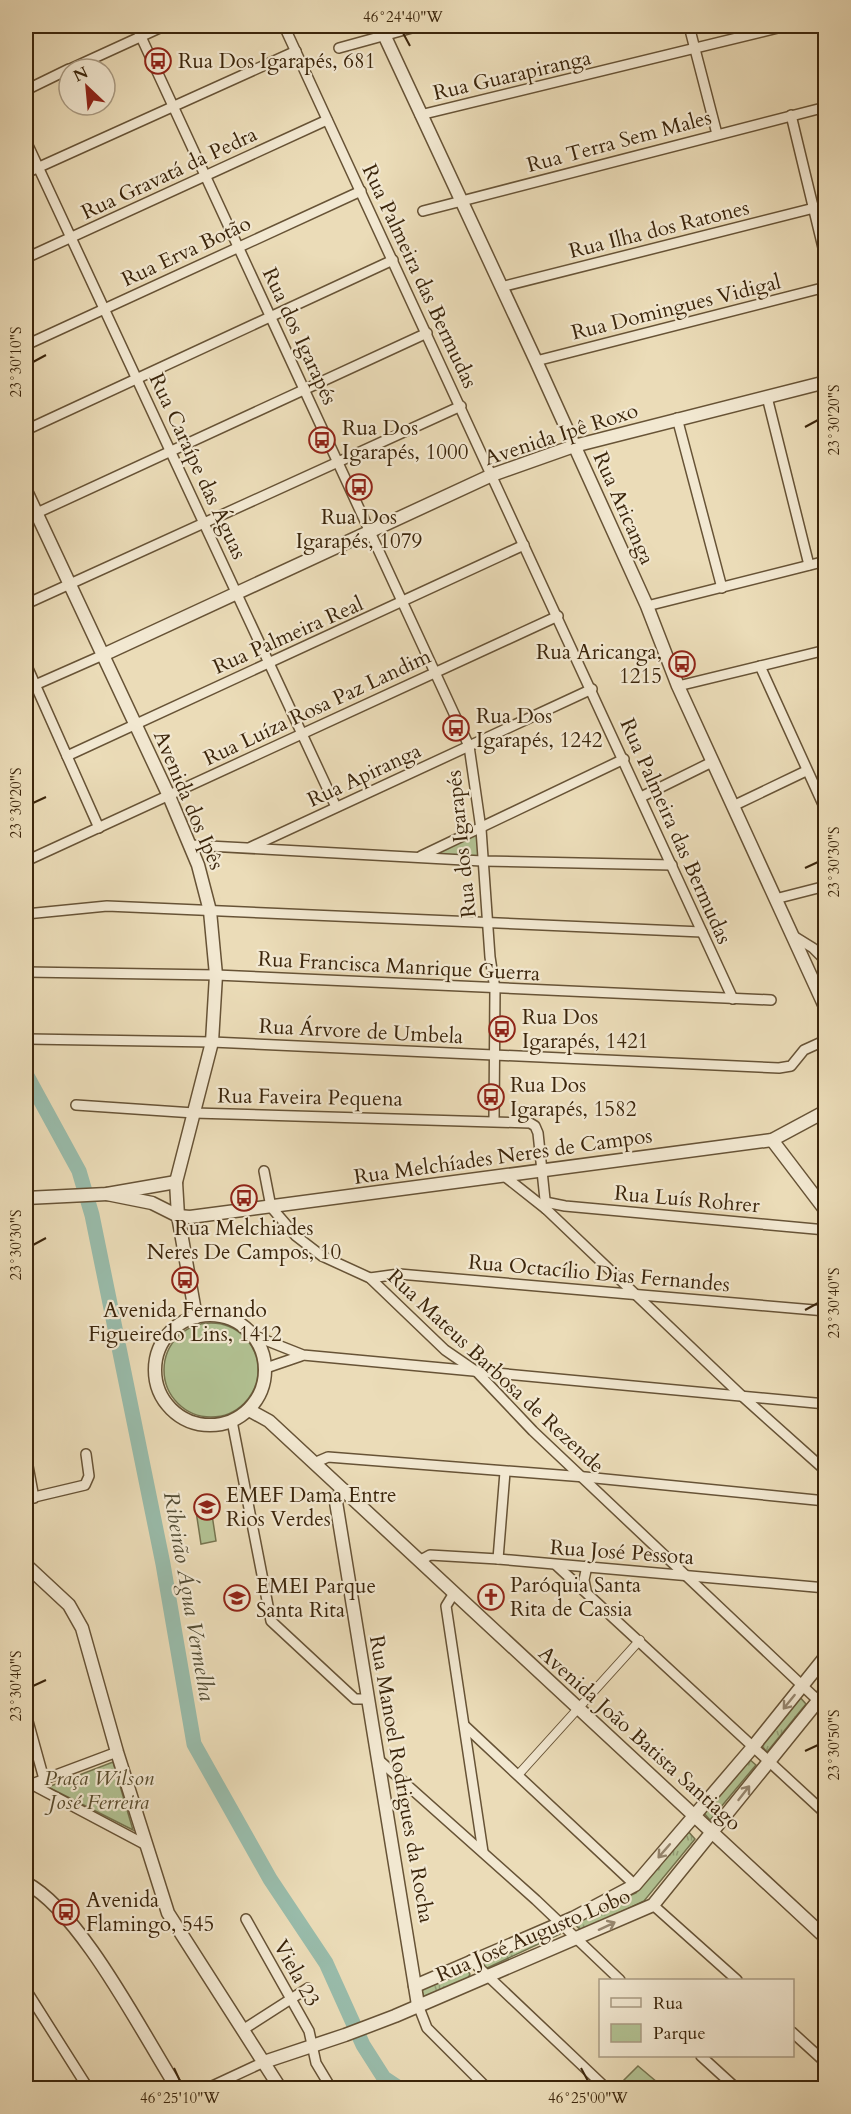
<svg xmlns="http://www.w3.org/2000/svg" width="851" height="2114" font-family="Cardo,serif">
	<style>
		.grass { fill: url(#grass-tufts); stroke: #76744f; stroke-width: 1.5 }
		.park { fill: #b2c293; stroke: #76744f; stroke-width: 1.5 }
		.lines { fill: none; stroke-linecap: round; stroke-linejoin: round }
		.river { stroke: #99bcab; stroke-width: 15 }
		.pedestrian-casing { stroke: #675336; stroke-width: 10 }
		.minor-casing { stroke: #675336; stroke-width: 12 }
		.tertiary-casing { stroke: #675336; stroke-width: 15 }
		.pedestrian { stroke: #f2e8d1; stroke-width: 8 }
		.minor { stroke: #f2e8d1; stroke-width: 9 }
		.tertiary { stroke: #f2e8d1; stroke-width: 12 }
		.oneway { stroke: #96866e }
		.ticks { fill: none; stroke: #3b250b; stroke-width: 2 }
		.labels { text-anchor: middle; stroke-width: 4.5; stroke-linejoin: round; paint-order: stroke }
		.poi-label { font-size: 21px; fill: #3b250b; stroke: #f2e8d1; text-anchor: start }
		.street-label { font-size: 21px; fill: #3b250b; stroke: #f2e8d1 }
		.park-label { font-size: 21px; font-style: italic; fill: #594c2d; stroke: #f2e8d1 }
		.water-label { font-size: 22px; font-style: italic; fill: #524b33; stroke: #f2e8d1 }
		.neatline { fill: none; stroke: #3b250b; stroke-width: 2 }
		.ticks-label { font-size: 15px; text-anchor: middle; fill: #3b250b }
	</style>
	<defs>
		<pattern id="grass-tufts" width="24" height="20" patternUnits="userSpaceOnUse" patternTransform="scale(1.5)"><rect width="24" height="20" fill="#b2c293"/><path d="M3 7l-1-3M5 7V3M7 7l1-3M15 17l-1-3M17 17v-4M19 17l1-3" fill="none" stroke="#929d76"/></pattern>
	</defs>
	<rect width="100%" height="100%" fill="#ebdcb8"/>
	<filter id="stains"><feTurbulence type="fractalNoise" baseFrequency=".00333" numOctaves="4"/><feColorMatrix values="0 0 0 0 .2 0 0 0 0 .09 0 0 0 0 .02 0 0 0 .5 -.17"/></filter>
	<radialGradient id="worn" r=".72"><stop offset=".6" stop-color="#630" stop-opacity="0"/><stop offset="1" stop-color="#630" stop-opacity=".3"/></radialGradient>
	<g class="grass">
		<path d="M798,1695L806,1704L767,1752L759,1743Z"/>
		<path d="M748,1758L756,1765L710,1820L703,1812Z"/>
		<path d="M687,1830L695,1839L644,1901L582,1931L572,1922L636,1893Z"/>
		<path d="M554,1929L560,1934L485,1969L479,1965L480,1960Z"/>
		<path d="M467,1970L470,1974L467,1980L424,1998L422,1991L425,1985Z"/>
	</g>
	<g class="park">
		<path d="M476,828L479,861L411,857Z"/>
		<circle cx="211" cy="1370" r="47"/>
		<path d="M211,1508L216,1541L201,1544L196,1511Z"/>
		<path d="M113,1762L133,1830L48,1787Z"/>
		<path d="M638,2066L664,2088H633L624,2080Z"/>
	</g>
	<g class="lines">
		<path class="river" d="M26,1074L79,1171L92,1215L163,1564L194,1744L270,1879L326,1963L363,2045L384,2078L399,2088"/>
		<g class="pedestrian-casing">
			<path id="pedestrian" d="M518,1775L640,1640"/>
		</g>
		<g class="minor-casing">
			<g id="minor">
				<path d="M136,26L469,746L481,829L490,957L495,989L494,1120"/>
				<path d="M284,26L733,999"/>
				<path d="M689,26L717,134"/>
				<path d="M339,48L419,26"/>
				<path d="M70,69L164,26"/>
				<path d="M26,90L69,69"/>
				<path d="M420,115L786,26"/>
				<path d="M791,115L826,260"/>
				<path d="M26,141L336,807"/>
				<path d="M26,173L296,51"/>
				<path d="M423,211L826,107"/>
				<path d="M26,258L327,120"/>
				<path d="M501,287L826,205"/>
				<path d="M26,345L361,191"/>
				<path d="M536,361L826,287"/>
				<path d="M767,397L809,565"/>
				<path d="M677,418L722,588"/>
				<path d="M26,430L393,260"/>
				<path d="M26,518L427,333"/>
				<path d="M26,604L461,406"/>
				<path d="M647,606L826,561"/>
				<path d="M26,664L99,828"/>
				<path d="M760,666L826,811"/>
				<path d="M678,686L826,650"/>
				<path d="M26,689L103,655"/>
				<path d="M67,756L524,545"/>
				<path d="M641,797L712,762"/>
				<path d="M733,806L806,771"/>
				<path d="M190,845L482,861L672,865"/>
				<path d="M251,847L592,689"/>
				<path d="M421,856L624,759"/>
				<path d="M26,861L558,616"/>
				<path d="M775,899L826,886"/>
				<path d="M26,914L107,906L702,932"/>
				<path d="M792,935L813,948L826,961"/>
				<path d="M26,972L216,975L771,1000"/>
				<path d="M28,1039L212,1042L779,1068L791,1066L804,1050L826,1040"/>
				<path d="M76,1105L194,1113L530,1123L535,1126L538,1133L546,1209"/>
				<path d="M264,1171L271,1207L296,1236L322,1256L370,1278L445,1350L477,1372L533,1431L826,1708"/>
				<path d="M503,1175L546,1209L742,1396L826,1471"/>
				<path d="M545,1202L565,1206L826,1230"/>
				<path d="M370,1278L399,1274L826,1311"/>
				<path d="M255,1336L303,1355L826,1404"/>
				<path d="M266,1368L301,1356"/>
				<path d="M232,1421L271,1621L355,1699H368"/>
				<path d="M314,1463L328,1457L585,1477L826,1501"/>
				<path d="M28,1466L34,1498"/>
				<path d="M26,1499L85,1485L89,1476L86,1454"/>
				<path d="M498,1559L505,1472"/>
				<path d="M419,1561L430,1555L498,1559L826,1588"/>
				<path d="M556,1565L826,1814"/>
				<path d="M586,1590L584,1580L587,1566"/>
				<path d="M454,1593L446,1606L483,1852"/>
				<path d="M26,1714L44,1779"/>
				<path d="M465,1726L635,1885"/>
				<path d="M379,1760L536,1900L620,1980"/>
				<path d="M31,1784L146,1845"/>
				<path d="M29,1785L117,1752"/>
				<path d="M653,1905L737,1980"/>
				<path d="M246,1919L309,2031L316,2063L331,2088"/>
				<path d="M471,1960L606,2088"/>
				<path d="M26,1990L88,2088"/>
				<path d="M418,2005L427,2028L487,2088"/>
				<path d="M244,2029L308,1988"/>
				<path d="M792,2032L826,2063"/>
				<path d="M701,2056L736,2088"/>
				<path d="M208,2088L264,2062"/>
			</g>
		</g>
		<g class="tertiary-casing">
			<g id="tertiary">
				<path d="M380,26L536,361L647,606L678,686L826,1009"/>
				<path d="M26,491L169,796L198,865L210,911L216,975L212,1042L176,1182L178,1216L196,1317"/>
				<path d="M103,655L492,475L574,446L826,382"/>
				<path d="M772,1140L826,1211"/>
				<path d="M107,1194L152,1203L178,1216L190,1217L772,1140L826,1111"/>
				<path d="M26,1198L107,1194L176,1182"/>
				<circle cx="210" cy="1370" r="55"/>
				<path d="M249,1410L269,1421L826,1938"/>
				<path d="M342,1489L336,1502L418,2005"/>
				<path d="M26,1565L69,1605L82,1628L117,1752L168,1913L280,2088"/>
				<path d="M26,1883C81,1912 142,2033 177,2088"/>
				<path d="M415,1986L573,1918L635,1885L753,1747L826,1656"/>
				<path d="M264,2062L345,2035L395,2016L653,1905L826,1691"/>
			</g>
		</g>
		<use href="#pedestrian" class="pedestrian"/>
		<use href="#minor" class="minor"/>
		<use href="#tertiary" class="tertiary"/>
	</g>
	<defs><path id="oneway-shaft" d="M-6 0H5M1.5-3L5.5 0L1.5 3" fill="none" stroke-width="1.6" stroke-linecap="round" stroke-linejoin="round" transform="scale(1.5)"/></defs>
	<g class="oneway">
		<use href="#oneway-shaft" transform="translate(789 1702) rotate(129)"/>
		<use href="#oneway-shaft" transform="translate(744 1793) rotate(-52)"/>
		<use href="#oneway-shaft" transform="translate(664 1851) rotate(131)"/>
		<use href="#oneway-shaft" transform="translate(607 1926) rotate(-25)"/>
	</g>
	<path class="ticks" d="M403,33L410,46M33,362L46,355M805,427L818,420M33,803L46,797M805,868L818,862M33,1245L46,1238M805,1310L818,1303M33,1686L46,1680M805,1751L818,1745M174,2068L180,2081M581,2068L588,2081"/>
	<defs>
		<g id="bus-ring" transform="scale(1.35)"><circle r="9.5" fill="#f2e8d1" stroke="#8f2418" stroke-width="1.5"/><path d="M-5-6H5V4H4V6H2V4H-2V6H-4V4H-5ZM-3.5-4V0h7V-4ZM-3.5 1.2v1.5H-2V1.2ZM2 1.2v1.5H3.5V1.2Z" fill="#8f2418"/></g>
		<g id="school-ring" transform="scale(1.35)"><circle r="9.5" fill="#f2e8d1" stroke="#8f2418" stroke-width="1.5"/><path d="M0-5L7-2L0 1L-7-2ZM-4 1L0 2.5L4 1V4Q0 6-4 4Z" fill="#8f2418"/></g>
		<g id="church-ring" transform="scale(1.35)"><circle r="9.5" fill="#f2e8d1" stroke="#8f2418" stroke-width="1.5"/><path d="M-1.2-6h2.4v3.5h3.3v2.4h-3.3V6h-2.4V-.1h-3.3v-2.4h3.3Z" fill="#8f2418"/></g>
	</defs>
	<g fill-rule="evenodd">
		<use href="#bus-ring" x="158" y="61"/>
		<use href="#bus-ring" x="322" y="440"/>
		<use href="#bus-ring" x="359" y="487"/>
		<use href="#bus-ring" x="682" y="664"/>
		<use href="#bus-ring" x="456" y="728"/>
		<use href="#bus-ring" x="502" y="1029"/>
		<use href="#bus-ring" x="491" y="1097"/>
		<use href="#bus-ring" x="244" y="1198"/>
		<use href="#bus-ring" x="185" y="1280"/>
		<use href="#school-ring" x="207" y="1507"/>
		<use href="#church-ring" x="491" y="1597"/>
		<use href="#school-ring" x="237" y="1598"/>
		<use href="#bus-ring" x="66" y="1912"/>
	</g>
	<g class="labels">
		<g class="poi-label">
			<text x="178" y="68">Rua Dos Igarapés, 681</text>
			<text x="342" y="435">Rua Dos<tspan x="342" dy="24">Igarapés, 1000</tspan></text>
			<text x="359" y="524" text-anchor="middle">Rua Dos<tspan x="359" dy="24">Igarapés, 1079</tspan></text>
			<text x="662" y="659" text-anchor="end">Rua Aricanga,<tspan x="662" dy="24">1215</tspan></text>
			<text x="476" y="723">Rua Dos<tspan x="476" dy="24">Igarapés, 1242</tspan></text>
			<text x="522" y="1024">Rua Dos<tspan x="522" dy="24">Igarapés, 1421</tspan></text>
			<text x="510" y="1092">Rua Dos<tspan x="510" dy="24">Igarapés, 1582</tspan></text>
			<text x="244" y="1235" text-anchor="middle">Rua Melchiades<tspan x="244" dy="24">Neres De Campos, 10</tspan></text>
			<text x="185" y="1317" text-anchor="middle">Avenida Fernando<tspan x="185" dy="24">Figueiredo Lins, 1412</tspan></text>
			<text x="226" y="1502">EMEF Dama Entre<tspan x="226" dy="24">Rios Verdes</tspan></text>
			<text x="510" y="1592">Paróquia Santa<tspan x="510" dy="24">Rita de Cassia</tspan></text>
			<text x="256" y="1593">EMEI Parque<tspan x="256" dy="24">Santa Rita</tspan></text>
			<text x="86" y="1907">Avenida<tspan x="86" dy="24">Flamingo, 545</tspan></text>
		</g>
		<g class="street-label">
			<text transform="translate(512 75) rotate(-13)" y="7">Rua Guarapiranga</text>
			<text transform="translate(619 141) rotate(-15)" y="7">Rua Terra Sem Males</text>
			<text transform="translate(169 173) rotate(-25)" y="7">Rua Gravatá da Pedra</text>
			<text transform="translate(659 229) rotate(-14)" y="7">Rua Ilha dos Ratones</text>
			<text transform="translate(186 251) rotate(-25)" y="7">Rua Erva Botão</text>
			<text transform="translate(420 276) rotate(65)" y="7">Rua Palmeira das Bermudas</text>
			<text transform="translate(676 307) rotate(-14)" y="7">Rua Domingues Vidigal</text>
			<text transform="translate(300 336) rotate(65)" y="7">Rua dos Igarapés</text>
			<text transform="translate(561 434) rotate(-18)" y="7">Avenida Ipê Roxo</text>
			<text transform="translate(198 466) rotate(65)" y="7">Rua Caraípe das Águas</text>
			<text transform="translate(624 508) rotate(66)" y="7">Rua Aricanga</text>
			<text transform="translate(288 635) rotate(-24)" y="7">Rua Palmeira Real</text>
			<text transform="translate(317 707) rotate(-25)" y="7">Rua Luíza Rosa Paz Landim</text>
			<text transform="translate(364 775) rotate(-25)" y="7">Rua Apiranga</text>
			<text transform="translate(189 800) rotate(67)" y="7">Avenida dos Ipês</text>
			<text transform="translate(676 831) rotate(66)" y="7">Rua Palmeira das Bermudas</text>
			<text transform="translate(461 844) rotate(-96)" y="7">Rua dos Igarapés</text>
			<text transform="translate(399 966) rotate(3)" y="7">Rua Francisca Manrique Guerra</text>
			<text transform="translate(361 1031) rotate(3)" y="7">Rua Árvore de Umbela</text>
			<text transform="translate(310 1097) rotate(1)" y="7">Rua Faveira Pequena</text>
			<text transform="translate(503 1156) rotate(-8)" y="7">Rua Melchíades Neres de Campos</text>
			<text transform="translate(687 1199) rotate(5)" y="7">Rua Luís Rohrer</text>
			<text transform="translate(599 1273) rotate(5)" y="7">Rua Octacílio Dias Fernandes</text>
			<text transform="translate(496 1371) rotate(43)" y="7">Rua Mateus Barbosa de Rezende</text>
			<text transform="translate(622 1552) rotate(4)" y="7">Rua José Pessota</text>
			<text transform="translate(640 1738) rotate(42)" y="7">Avenida João Batista Santiago</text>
			<text transform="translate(402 1779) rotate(80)" y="7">Rua Manoel Rodrigues da Rocha</text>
			<text transform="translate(533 1935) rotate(-23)" y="7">Rua José Augusto Lobo</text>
			<text transform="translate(297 1973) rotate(61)" y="7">Viela 23</text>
		</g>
		<g class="park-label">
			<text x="99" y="1785">Praça Wilson<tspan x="99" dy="24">José Ferreira</tspan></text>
		</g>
		<g class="water-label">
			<text transform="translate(190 1596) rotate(80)" y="8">Ribeirão Água Vermelha</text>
		</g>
	</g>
	<rect width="851" height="2114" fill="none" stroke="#ebdcb8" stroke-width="66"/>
	<rect x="599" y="1979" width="195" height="78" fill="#f2e8d1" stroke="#a99a82" stroke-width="1.5"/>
	<rect x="611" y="1998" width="30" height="9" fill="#f2e8d1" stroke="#a99a82" stroke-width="1.5"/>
	<text x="653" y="2009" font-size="18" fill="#3b250b">Rua</text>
	<rect x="611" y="2024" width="30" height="18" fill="#b2c293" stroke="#a99a82" stroke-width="1.5"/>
	<text x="653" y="2039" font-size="18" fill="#3b250b">Parque</text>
	<g transform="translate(87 87) rotate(334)"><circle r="28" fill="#f2e8d1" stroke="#a99a82" stroke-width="1.5"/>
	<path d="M0-4.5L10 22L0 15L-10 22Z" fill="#8f2418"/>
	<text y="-9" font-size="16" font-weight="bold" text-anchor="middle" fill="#3b250b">N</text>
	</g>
	<rect x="33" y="33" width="785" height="2048" class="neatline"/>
	<g class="ticks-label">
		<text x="403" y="22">46°24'40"W</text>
		<text transform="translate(16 362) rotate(-90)" y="5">23°30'10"S</text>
		<text transform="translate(834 420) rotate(-90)" y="5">23°30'20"S</text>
		<text transform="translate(16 803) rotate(-90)" y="5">23°30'20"S</text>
		<text transform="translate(834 862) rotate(-90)" y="5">23°30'30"S</text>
		<text transform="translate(16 1245) rotate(-90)" y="5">23°30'30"S</text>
		<text transform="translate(834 1303) rotate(-90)" y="5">23°30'40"S</text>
		<text transform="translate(16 1686) rotate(-90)" y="5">23°30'40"S</text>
		<text transform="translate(834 1745) rotate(-90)" y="5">23°30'50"S</text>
		<text x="180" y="2103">46°25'10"W</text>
		<text x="588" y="2103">46°25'00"W</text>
	</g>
	<rect width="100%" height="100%" filter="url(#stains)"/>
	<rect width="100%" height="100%" fill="url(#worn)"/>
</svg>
